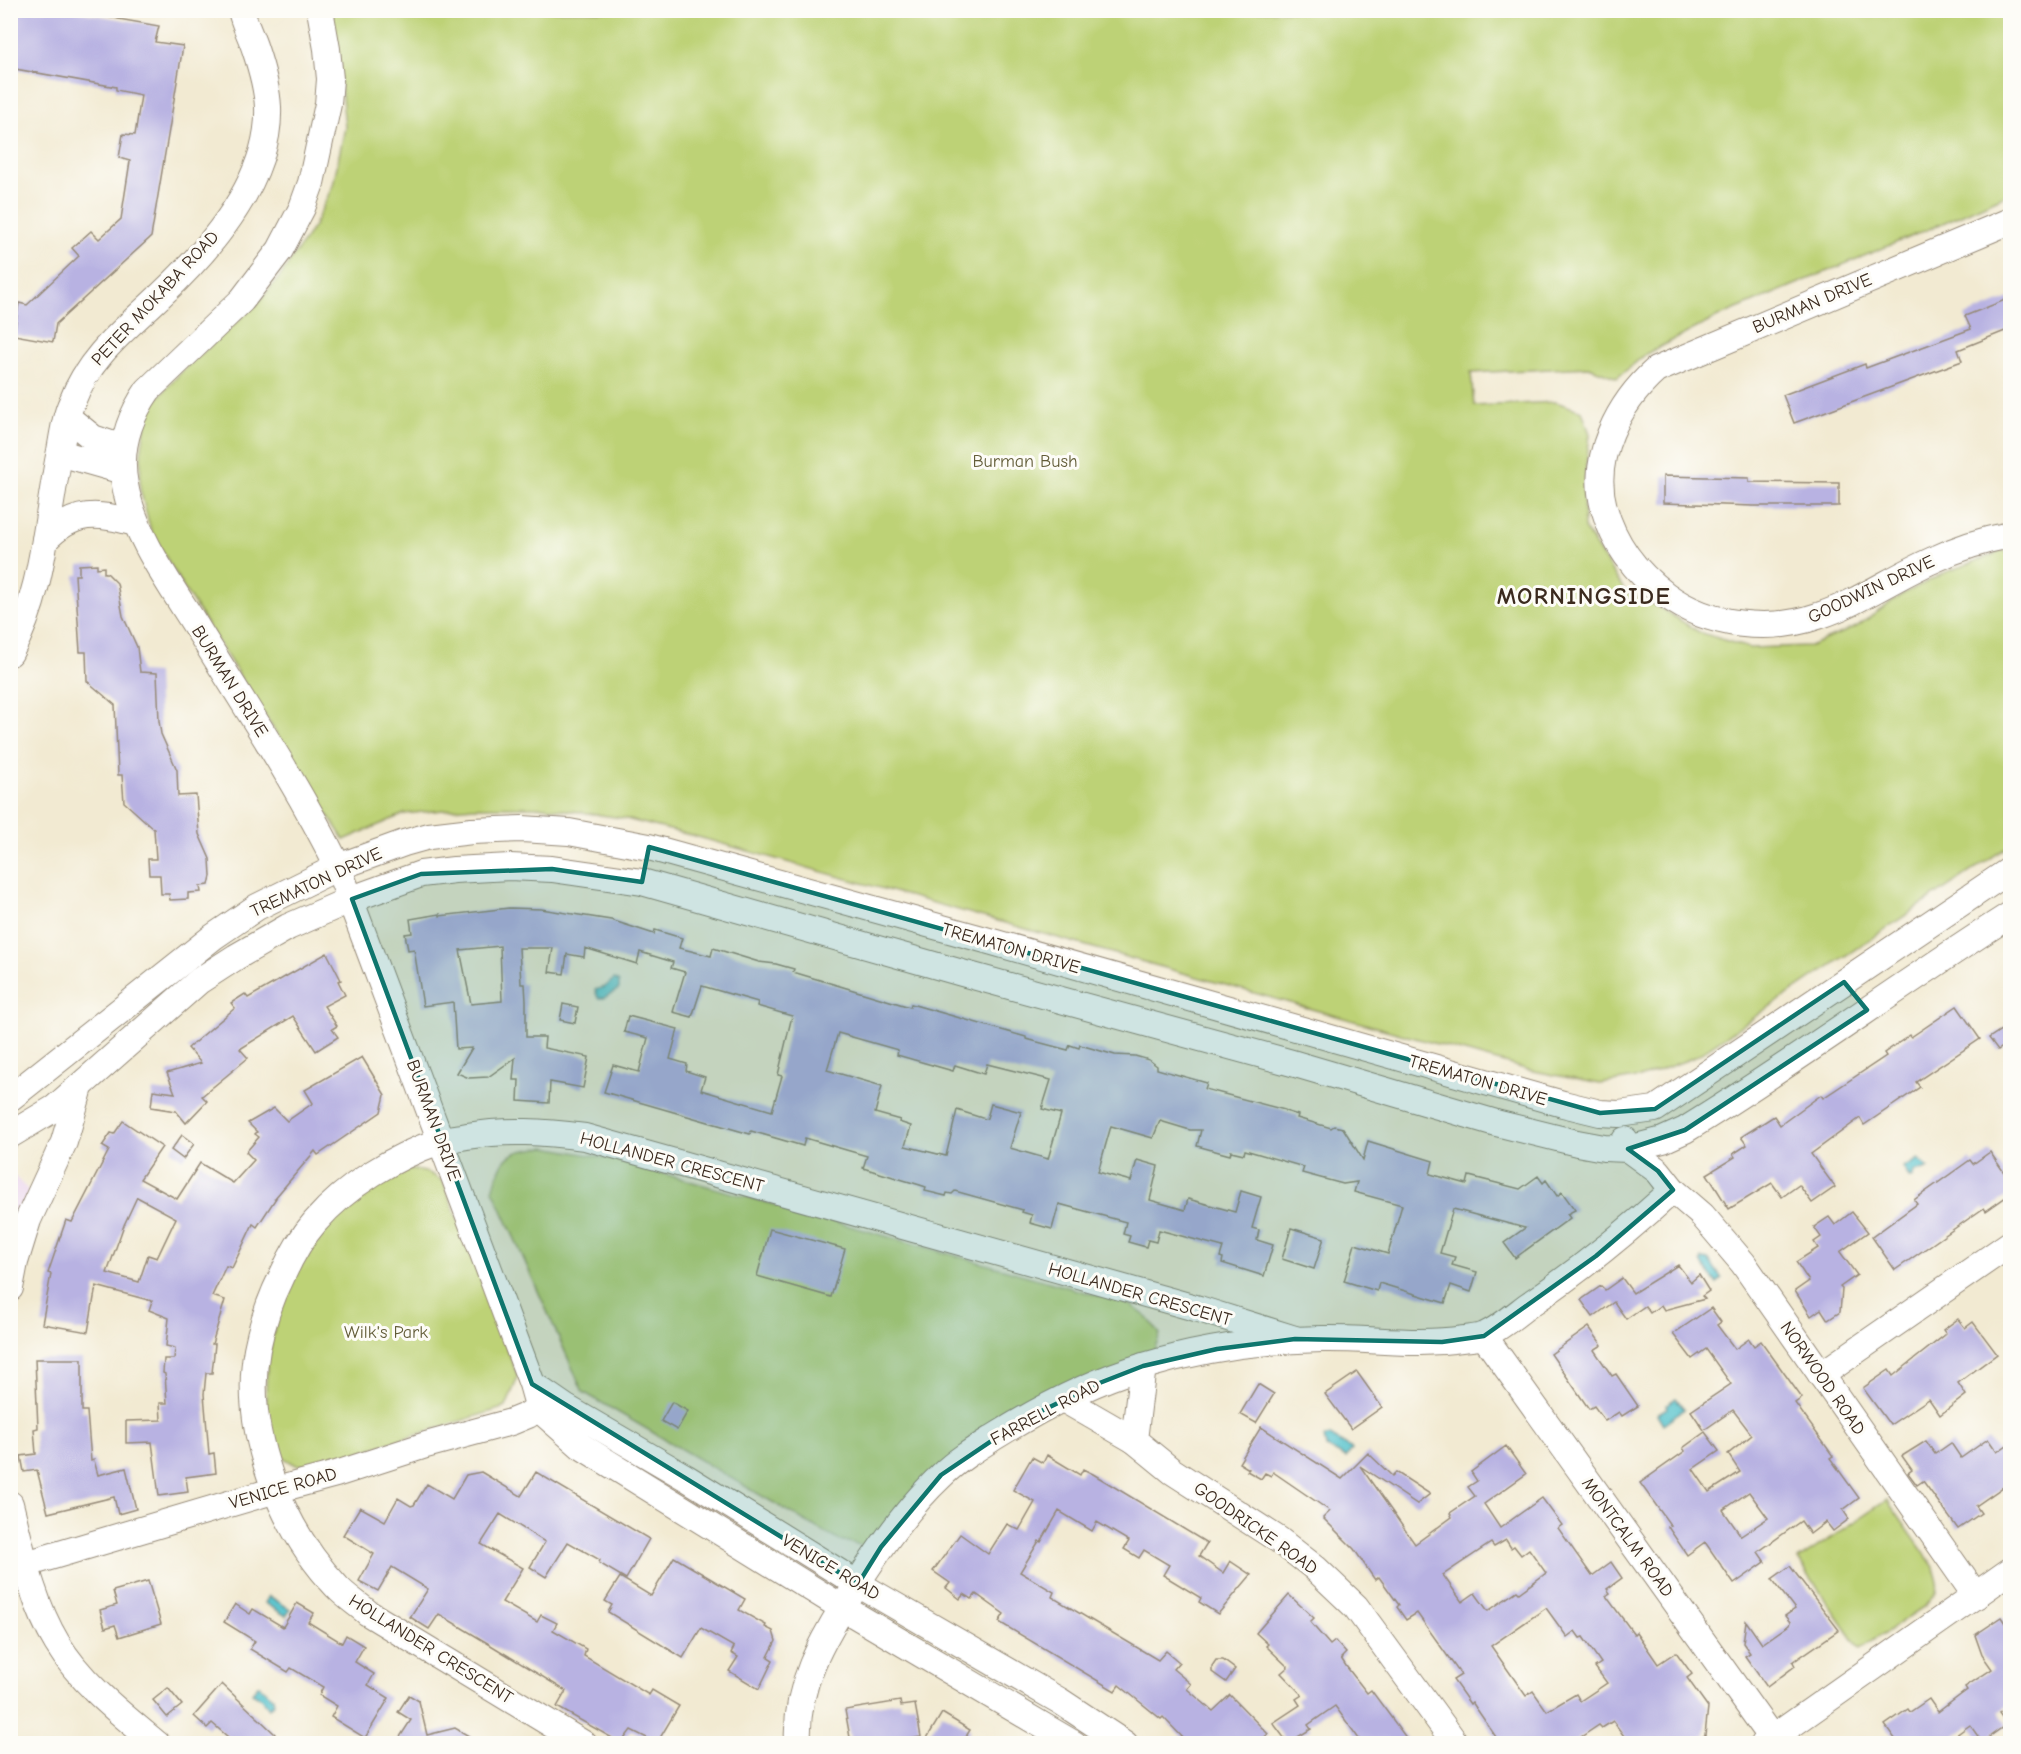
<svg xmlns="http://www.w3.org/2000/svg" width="2021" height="1754" font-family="'Comic Neue',sans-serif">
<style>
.built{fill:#e9d2ed}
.green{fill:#bdd276;stroke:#7c7e4a;stroke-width:1.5}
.water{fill:#54c2cc;stroke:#487675;stroke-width:1.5}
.building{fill:#b8b2e2;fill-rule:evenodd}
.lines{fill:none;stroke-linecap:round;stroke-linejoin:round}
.minor-casing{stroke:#968a78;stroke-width:28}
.minor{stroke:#fff;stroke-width:26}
.marked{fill:#0f766e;fill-opacity:0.2;stroke:#0f766e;stroke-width:4.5;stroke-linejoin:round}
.labels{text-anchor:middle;stroke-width:6;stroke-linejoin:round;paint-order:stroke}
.street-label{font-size:18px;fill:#3b2a1e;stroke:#fdfcf7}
.park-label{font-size:18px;fill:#625c38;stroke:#fdfcf7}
.district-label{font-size:24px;font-weight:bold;letter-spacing:1.5px;fill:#3b2a1e;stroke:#fdfcf7}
</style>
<rect width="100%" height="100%" fill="#fdfcf7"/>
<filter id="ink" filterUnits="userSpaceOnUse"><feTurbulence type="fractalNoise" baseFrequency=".0167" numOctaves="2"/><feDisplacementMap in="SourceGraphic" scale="12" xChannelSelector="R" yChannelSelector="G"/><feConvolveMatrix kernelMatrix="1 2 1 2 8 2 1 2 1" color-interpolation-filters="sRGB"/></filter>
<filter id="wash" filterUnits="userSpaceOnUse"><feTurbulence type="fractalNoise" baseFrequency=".008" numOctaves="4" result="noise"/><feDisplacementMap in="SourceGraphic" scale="24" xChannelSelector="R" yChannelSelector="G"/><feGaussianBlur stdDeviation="1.35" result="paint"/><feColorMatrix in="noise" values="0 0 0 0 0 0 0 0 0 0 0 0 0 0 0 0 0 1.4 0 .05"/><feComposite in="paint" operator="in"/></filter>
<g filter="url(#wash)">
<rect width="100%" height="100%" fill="#f2ead2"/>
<!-- built -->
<polygon class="built" points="11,1173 29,1191 11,1238"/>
<!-- green -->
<g class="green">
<polygon points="327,11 2010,11 2010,193 1936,226 1720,316 1646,354 1617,378 1589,367 1471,373 1474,406 1556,402 1582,411 1590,434 1583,490 1584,528 1626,593 1662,609 1699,632 1749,648 1810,646 1856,627 1903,594 1944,573 2002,551 2010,551 2010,845 1695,1057 1642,1077 1600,1084 1529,1070 698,837 622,818 544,807 473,807 404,814 344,840 185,590 151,531 140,489 141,453 148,409 183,370 258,303 281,275 314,226 333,185 345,127 339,68"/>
<path d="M546 1147 611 1159 1131 1305 1148 1318 1160 1334 1153 1353 968 1454 871 1548 836 1539 583 1392 493 1190C504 1152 508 1152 546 1147Z"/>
<polygon points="411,1169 429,1173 443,1181 518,1377 506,1407 315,1466 296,1465 282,1457 270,1442 265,1422 267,1364 280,1301 323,1224 389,1177"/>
<polygon points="1887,1500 1934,1567 1938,1582 1936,1593 1925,1606 1860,1649 1798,1560"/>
</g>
<!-- water -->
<g class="water">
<polygon points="614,979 619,982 619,989 604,998 598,998 595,990 605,987"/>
<polygon points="1919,1159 1928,1168 1914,1172 1913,1177 1910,1178 1903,1168"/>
<polygon points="1702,1259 1709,1260 1722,1279 1717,1284 1701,1262"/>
<polygon points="1676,1398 1684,1409 1663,1424 1657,1414 1667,1408 1666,1405"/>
<polygon points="1330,1436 1352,1449 1346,1458 1326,1447 1324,1438"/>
<polygon points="269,1596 290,1609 286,1616 265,1603"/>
<polygon points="258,1685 273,1697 274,1703 269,1708 261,1698 252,1693"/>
</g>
<g id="blocks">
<!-- building -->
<g class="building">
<polygon points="10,10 67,10 159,26 155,42 183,46 151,237 56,324 53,342 14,335 19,303 27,305 79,256 72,248 91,231 99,239 121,219 130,161 119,158 123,134 135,135 141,95 116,90 116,87 10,68"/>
<polygon points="2010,298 2010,329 1958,350 1962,361 1794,423 1783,395 1865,364 1866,368 1971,329 1965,316"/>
<polygon points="1663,476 1749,478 1749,482 1839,483 1839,506 1754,506 1663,503"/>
<polygon points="97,564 97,568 104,567 104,573 107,573 117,583 123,616 137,647 140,672 157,673 159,721 161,734 177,770 178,796 196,795 199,834 210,859 211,876 209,885 200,886 201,892 188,893 188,899 170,900 169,894 161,894 160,875 149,875 148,859 156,859 154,829 124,802 122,775 118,775 115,705 87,681 86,652 80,652 75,575 79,575 79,565"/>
<path d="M509 908 541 909 611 920 654 934 655 930 682 938 679 948 711 956 713 948 759 962 776 964 794 969 793 972 910 1007 911 1004 1026 1037V1039L1068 1050 1070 1045 1079 1048 1080 1045 1115 1055 1135 1056 1149 1060 1157 1066V1069L1207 1083 1205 1089 1285 1110V1111L1298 1115 1297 1118 1331 1128 1334 1126 1343 1128 1363 1160 1368 1141 1433 1161 1430 1174 1467 1184 1469 1176 1520 1189 1538 1176 1543 1183 1546 1180 1557 1196 1562 1192 1575 1210 1567 1214 1570 1218 1515 1258 1504 1243 1525 1228 1453 1209 1440 1253 1455 1257 1452 1265 1477 1272 1471 1292 1451 1285 1445 1303 1379 1283 1377 1291 1344 1281 1355 1244 1388 1254 1402 1205 1354 1192 1357 1182 1343 1184 1302 1173 1304 1167 1245 1150 1244 1154 1231 1151 1230 1155 1197 1146 1201 1130H1190L1160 1121 1153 1138 1111 1126 1098 1172 1131 1181 1137 1160 1158 1166 1150 1200 1185 1210 1188 1199 1235 1212 1241 1191 1261 1197 1252 1228 1259 1230 1257 1240 1273 1245 1264 1276 1222 1263 1223 1258 1220 1257 1223 1247 1159 1230 1156 1242 1148 1240 1146 1247 1128 1242 1130 1236 1123 1234 1126 1222 1059 1204 1052 1229 1030 1223 1032 1215 1022 1212 1023 1210 955 1191 952 1194 947 1193 946 1196 925 1191 926 1187 920 1185 863 1168 867 1156 805 1138 803 1146 751 1131 750 1134 604 1092 613 1065 639 1072 648 1038 624 1032 628 1016 678 1029 670 1059 687 1064 686 1071 705 1077 701 1090 772 1111 782 1076 778 1075 792 1016 757 1006 758 1002 702 986 692 1017 673 1012 685 972 671 968 673 962 640 952 637 964 585 948 584 957 567 954 564 974 549 972 553 948H519L521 984H525L526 1001V1037H545L544 1048 589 1057 583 1088 550 1082 549 1103 518 1101 519 1080H513L515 1058 488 1077 469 1078 457 1073 472 1048 456 1049 453 1002 423 1006 414 949 408 950 405 934 412 933 410 919 440 914V916ZM500 946 502 1001 471 1004 460 950ZM838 1033 898 1050 897 1055 953 1071 955 1065 984 1074 987 1064 1051 1080 1042 1109 1061 1114 1048 1159 1010 1148 1021 1112 991 1104 987 1118 985 1119 957 1110 946 1156 905 1146 911 1126 899 1122 900 1120 875 1113 882 1086 827 1070Z"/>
<polygon points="327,953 341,980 338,981 345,995 324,1006 337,1026 332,1029 338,1037 316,1051 293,1016 240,1049 248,1058 202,1096 207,1101 186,1123 176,1111 151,1107 153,1090 175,1093 167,1073 201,1063 188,1048 235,1008 231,1003 245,994 248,998"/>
<polygon points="563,1004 578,1007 575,1023 560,1020"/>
<polygon points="1957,1006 1980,1039 1916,1082 1920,1087 1864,1125 1860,1118 1811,1154 1835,1187 1812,1203 1799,1185 1782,1197 1772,1183 1729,1209 1707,1174 1735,1157 1733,1154 1747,1145 1741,1137 1774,1116 1780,1125 1821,1095 1823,1098 1886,1056 1884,1053 1910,1035 1911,1037"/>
<polygon points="2010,1024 2010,1042 1998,1050 1989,1038"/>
<path d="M362 1057 385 1095 381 1112 318 1155 315 1151 275 1198H276L257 1227 253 1224 232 1268 226 1266 212 1296 225 1300 212 1344H215L212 1373H206L204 1394 209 1454 214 1453 216 1473 186 1477 188 1492 159 1496 152 1442 126 1443V1421L161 1420 160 1403H167L165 1374 163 1373 164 1359H174L175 1348 166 1346 169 1318 149 1310 152 1301 96 1286 88 1332 42 1324 51 1274 48 1273 66 1220 72 1222 109 1150 102 1146 111 1133 114 1134 123 1121 162 1147 140 1179 177 1199 200 1163 233 1183 254 1160 246 1152 259 1137 255 1134 257 1132 248 1123 274 1108 287 1121 313 1103 305 1090ZM137 1197 176 1218 157 1258 148 1255 139 1282 107 1273 124 1225Z"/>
<polygon points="182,1135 194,1144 183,1159 171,1150"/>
<polygon points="1990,1152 2010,1181 2010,1194 1986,1211 1984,1208 1895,1270 1872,1237 1917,1204 1914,1200 1970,1160 1973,1164"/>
<polygon points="1852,1212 1868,1232 1840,1252 1857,1275 1840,1287 1842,1289 1840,1312 1828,1320 1821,1309 1811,1316 1795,1291 1809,1281 1796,1262 1818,1248 1814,1242 1821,1237 1814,1227 1829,1217 1835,1225"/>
<polygon points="1291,1228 1324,1238 1314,1269 1282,1259"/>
<polygon points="770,1229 845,1249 831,1297 757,1276"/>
<polygon points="1678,1265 1691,1282 1699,1275 1709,1291 1702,1296 1705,1299 1664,1310 1661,1305 1650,1313 1645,1306 1626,1319 1614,1302 1593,1317 1581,1300 1601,1286 1605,1290 1622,1278 1633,1293"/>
<path d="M1711 1308 1721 1322 1717 1325 1735 1349 1749 1339 1754 1346 1761 1341 1802 1398 1795 1403 1833 1456 1830 1458 1859 1498 1843 1510 1849 1519 1833 1531 1826 1522 1810 1534 1801 1521 1758 1552 1765 1562 1734 1584 1705 1542 1687 1555 1668 1527 1671 1526 1640 1483 1685 1451 1683 1448 1705 1432 1719 1451 1693 1469 1709 1492 1740 1472 1728 1454 1752 1435 1733 1410 1704 1430 1691 1411 1731 1384 1706 1349 1692 1359 1673 1334ZM1749 1492 1768 1518 1741 1536 1723 1510Z"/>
<polygon points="1958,1319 1965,1328 1973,1322 1997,1354 1958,1383 1966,1395 1940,1415 1929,1399 1890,1425 1863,1388 1889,1370 1893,1376 1946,1334 1943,1330"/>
<polygon points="1589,1327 1602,1345 1594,1350 1612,1376 1616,1374 1638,1406 1622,1416 1619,1412 1605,1421 1594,1406 1589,1409 1551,1354"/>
<polygon points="35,1359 82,1359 82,1411 87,1411 91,1461 94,1460 98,1475 126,1468 136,1509 118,1514 114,1497 48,1513 37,1470 24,1472 21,1456 36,1454 34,1429 38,1428"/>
<polygon points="1357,1372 1382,1407 1351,1429 1325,1394"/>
<polygon points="1258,1384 1274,1394 1256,1423 1240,1414"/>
<polygon points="672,1402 688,1411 677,1430 661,1421"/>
<path d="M1261 1427 1342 1479 1368 1453 1392 1476 1396 1472 1430 1494 1417 1504 1360 1466 1415 1544 1452 1517 1450 1513 1475 1496 1468 1487 1477 1481 1471 1472 1506 1446 1526 1474 1484 1504 1500 1528 1542 1498 1562 1525 1558 1528 1592 1576 1611 1562 1622 1578 1607 1589 1610 1593 1606 1596 1634 1634 1636 1632 1658 1664 1676 1652 1692 1674 1687 1678 1708 1707 1705 1735 1694 1743H1629L1613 1721 1602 1728 1599 1725 1572 1743H1500L1472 1702 1470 1704 1453 1680 1461 1675 1417 1613 1406 1620 1397 1607 1399 1605 1379 1577 1375 1580 1354 1549 1323 1518 1330 1511 1273 1472 1271 1476 1265 1473 1261 1479 1247 1471 1249 1469 1239 1463ZM1506 1540 1511 1548 1514 1546 1521 1555 1529 1549 1546 1573 1519 1593 1517 1591 1488 1611 1475 1593 1462 1602 1443 1575 1491 1543 1494 1547ZM1546 1608 1567 1637 1575 1631 1580 1638 1583 1637 1601 1663 1595 1667 1607 1683 1580 1701 1576 1694 1547 1711 1533 1691 1526 1696 1491 1646Z"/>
<polygon points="1988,1439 1997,1452 2010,1443 2010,1482 1976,1506 1981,1513 1958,1529 1923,1481 1917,1485 1908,1473 1912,1470 1902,1456 1926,1441 1935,1454 1951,1443 1961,1458"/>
<polygon points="1047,1455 1080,1475 1083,1469 1093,1474 1207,1543 1199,1556 1223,1573 1230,1561 1251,1575 1218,1614 1199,1602 1201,1598 1163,1575 1169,1565 1144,1550 1139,1558 1124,1549 1129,1541 1097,1522 1092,1531 1059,1511 1041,1542 1039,1541 1020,1572 1054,1592 1052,1597 1158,1660 1166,1651 1179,1662 1173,1669 1191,1684 1187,1689 1213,1711 1230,1695 1268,1734 1258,1743 1188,1743 1163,1717 1161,1719 1119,1685 1115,1691 999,1622 1004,1614 976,1594 972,1599 964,1594 960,1599 946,1588 950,1583 933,1571 960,1534 988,1554 1007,1524 1019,1530 1035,1502 1013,1490 1032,1457 1043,1463"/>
<polygon points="481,1472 521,1496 536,1472 649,1539 626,1579 599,1563 600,1560 568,1542 546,1577 530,1567 545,1542 500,1514 481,1544 523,1568 502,1602 537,1622 541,1615 557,1623 553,1630 586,1649 584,1656 649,1695 652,1690 679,1706 657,1743 631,1730 621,1743 557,1707 566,1691 489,1644 439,1614 429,1629 410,1617 428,1589 392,1567 378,1591 359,1581 374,1554 343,1535 360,1507 385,1521 398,1498 411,1506 414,1505 427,1484 452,1499 466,1475"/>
<polygon points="674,1557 745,1599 739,1610 766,1625 765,1627 773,1631 776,1641 768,1657 773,1660 759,1689 729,1671 738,1657 731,1653 734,1647 701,1628 683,1658 608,1612 612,1605 605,1601 620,1577 651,1596"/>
<polygon points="1790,1566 1839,1630 1793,1662 1795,1666 1767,1687 1745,1656 1750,1653 1743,1643 1746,1621 1762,1644 1789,1625 1790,1622 1785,1616 1795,1609 1772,1579"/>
<polygon points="148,1581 161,1624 119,1637 115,1625 105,1628 100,1610 117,1605 113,1591"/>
<polygon points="1289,1595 1314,1618 1310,1622 1330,1645 1335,1641 1346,1653 1341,1658 1346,1666 1367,1693 1371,1690 1410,1743 1362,1743 1335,1706 1308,1725 1311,1729 1288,1743 1273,1723 1300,1705 1296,1699 1302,1695 1281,1673 1288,1667 1266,1646 1268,1644 1256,1633"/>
<polygon points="297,1603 314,1613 308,1622 342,1643 346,1635 364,1646 355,1662 374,1674 368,1685 389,1698 365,1738 331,1717 337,1706 319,1695 323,1687 291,1668 288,1672 250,1649 255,1641 224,1622 235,1604 250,1614 253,1609 283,1627"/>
<polygon points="2002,1617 2010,1629 2010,1705 1999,1713 2007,1724 1982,1742 1970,1725 1945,1743 1898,1743 1885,1725 1908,1709 1910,1712 1929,1699 1938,1712 1967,1690 1965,1687 1992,1669 1982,1655 1975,1635"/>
<polygon points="1216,1660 1223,1660 1235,1669 1226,1682 1212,1672 1212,1666"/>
<polygon points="222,1684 275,1734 266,1743 235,1743 212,1723 207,1728 194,1716"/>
<polygon points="168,1688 182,1705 167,1717 153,1700"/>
<polygon points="409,1695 419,1701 427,1735 455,1728 481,1743 396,1743 411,1720 398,1712"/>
<polygon points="900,1701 901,1706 915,1704 921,1737 884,1743 851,1743 845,1710"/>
<polygon points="942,1713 970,1730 962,1743 924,1743"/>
</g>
</g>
</g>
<g filter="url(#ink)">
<use href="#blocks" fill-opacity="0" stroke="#968a78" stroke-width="1.5"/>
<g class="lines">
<defs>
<g id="minor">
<path d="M320 10 327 49 330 79 328 104 311 183 302 208 280 250 242 300 148 390C128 419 118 450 125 485 134 536 172 587 199 631 247 709 298 785 338 867L532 1384 539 1409 581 1446 843 1608 1074 1744"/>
<path d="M2010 221 1656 370C1619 403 1590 457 1604 508 1614 544 1636 573 1666 595 1708 626 1769 633 1818 616 1858 603 1894 577 1933 560 1958 548 1983 540 2010 535"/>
<polyline points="67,417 93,438 123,448"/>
<polyline points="60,453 123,471"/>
<path d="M45 540C75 509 97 513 136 523"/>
<path d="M10 653C44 592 46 518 60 451 63 434 65 417 72 402 89 356 127 328 161 295 211 248 271 179 268 107 267 87 261 67 255 49 251 36 244 24 241 10"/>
<polyline points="10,1098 213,937 257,907 338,867 404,843 429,836 472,831 522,829 569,832 649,847 982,939 1563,1104 1600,1113 1619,1114 1655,1109 2010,870"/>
<path d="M10 1135 55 1108 199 981 236 957 288 927 352 899 421 874 454 870 510 867 552 869 642 882 962 973 1292 1063 1496 1123 1577 1143 1604 1148 1628 1149 1663 1140 1685 1130C1796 1062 1901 984 2010 915"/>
<polyline points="1625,1140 1628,1149 1658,1171 1673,1190 1702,1215 1743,1263 1976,1596"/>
<polyline points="10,1288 15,1262 28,1220 64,1142 80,1087"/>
<polyline points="1484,1336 1772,1738"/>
<polyline points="1143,1366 1134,1440 1172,1471 1279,1540 1315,1568 1356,1607 1456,1744"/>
<polyline points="1821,1375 2010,1244"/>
<polyline points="533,1385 565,1407 685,1477 858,1584 1060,1701 1125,1744"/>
<polyline points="1063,1399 1134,1440"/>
<path d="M10 1504C22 1551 32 1602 57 1643 81 1683 121 1714 157 1744"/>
<polyline points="26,1564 276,1490 336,1474 426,1445 511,1422 528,1415 551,1399"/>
<path d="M584 1744 368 1613C358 1604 346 1597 337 1587 281 1528 242 1430 257 1349 262 1324 271 1298 282 1276 291 1256 301 1238 315 1222 348 1184 394 1157 440 1141 449 1138 459 1138 467 1136 507 1129 545 1132 585 1137L1199 1309 1295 1339"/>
<path d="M798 1744C794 1676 831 1628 864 1573 886 1539 911 1504 941 1476 957 1460 977 1448 996 1436 1041 1408 1093 1381 1144 1366 1201 1349 1263 1340 1322 1339 1369 1338 1417 1346 1463 1339 1470 1338 1479 1338 1485 1335 1500 1328 1514 1316 1527 1306 1579 1271 1627 1232 1673 1190"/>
<polyline points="1764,1744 2010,1571"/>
</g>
</defs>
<!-- minor casing -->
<use href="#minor" class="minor-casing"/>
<!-- minor -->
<use href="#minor" class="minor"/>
</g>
</g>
<!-- marked area -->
<path class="marked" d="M649 847 1600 1113 1655 1109 1844 982 1867 1010 1685 1130 1628 1149 1658 1171 1673 1190 1596 1256 1484 1336 1442 1342 1295 1339 1217 1349 1143 1366 1097 1384 1021 1421 941 1475 881 1547 858 1584 532 1384 352 899 421 874 552 869 642 882Z"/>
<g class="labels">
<!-- street labels -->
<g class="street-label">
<text transform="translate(155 298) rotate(-47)" y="6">PETER MOKABA ROAD</text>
<text transform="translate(1812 303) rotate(-23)" y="6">BURMAN DRIVE</text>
<text transform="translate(1871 589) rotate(-25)" y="6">GOODWIN DRIVE</text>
<text transform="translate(230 681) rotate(58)" y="6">BURMAN DRIVE</text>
<text transform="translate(316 882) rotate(-25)" y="6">TREMATON DRIVE</text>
<text transform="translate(1011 948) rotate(16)" y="6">TREMATON DRIVE</text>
<text transform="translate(1478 1080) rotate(16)" y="6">TREMATON DRIVE</text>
<text transform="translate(434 1120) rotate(70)" y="6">BURMAN DRIVE</text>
<text transform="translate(672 1162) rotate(15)" y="6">HOLLANDER CRESCENT</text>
<text transform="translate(1140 1294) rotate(16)" y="6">HOLLANDER CRESCENT</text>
<text transform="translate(1823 1378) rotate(55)" y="6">NORWOOD ROAD</text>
<text transform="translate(1045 1412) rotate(-28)" y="6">FARRELL ROAD</text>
<text transform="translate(283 1488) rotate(-16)" y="6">VENICE ROAD</text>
<text transform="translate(1256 1528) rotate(35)" y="6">GOODRICKE ROAD</text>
<text transform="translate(1628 1537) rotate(54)" y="6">MONTCALM ROAD</text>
<text transform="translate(831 1567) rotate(31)" y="6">VENICE ROAD</text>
<text transform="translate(431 1649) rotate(32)" y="6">HOLLANDER CRESCENT</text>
</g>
<!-- park labels -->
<g class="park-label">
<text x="1025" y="467">Burman Bush</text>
<text x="386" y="1338">Wilk's Park</text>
</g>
<!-- district labels -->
<g class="district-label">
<text x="1584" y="604">MORNINGSIDE</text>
</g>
</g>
<!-- margin -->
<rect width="2021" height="1754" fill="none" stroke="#fdfcf7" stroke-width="36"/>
</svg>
